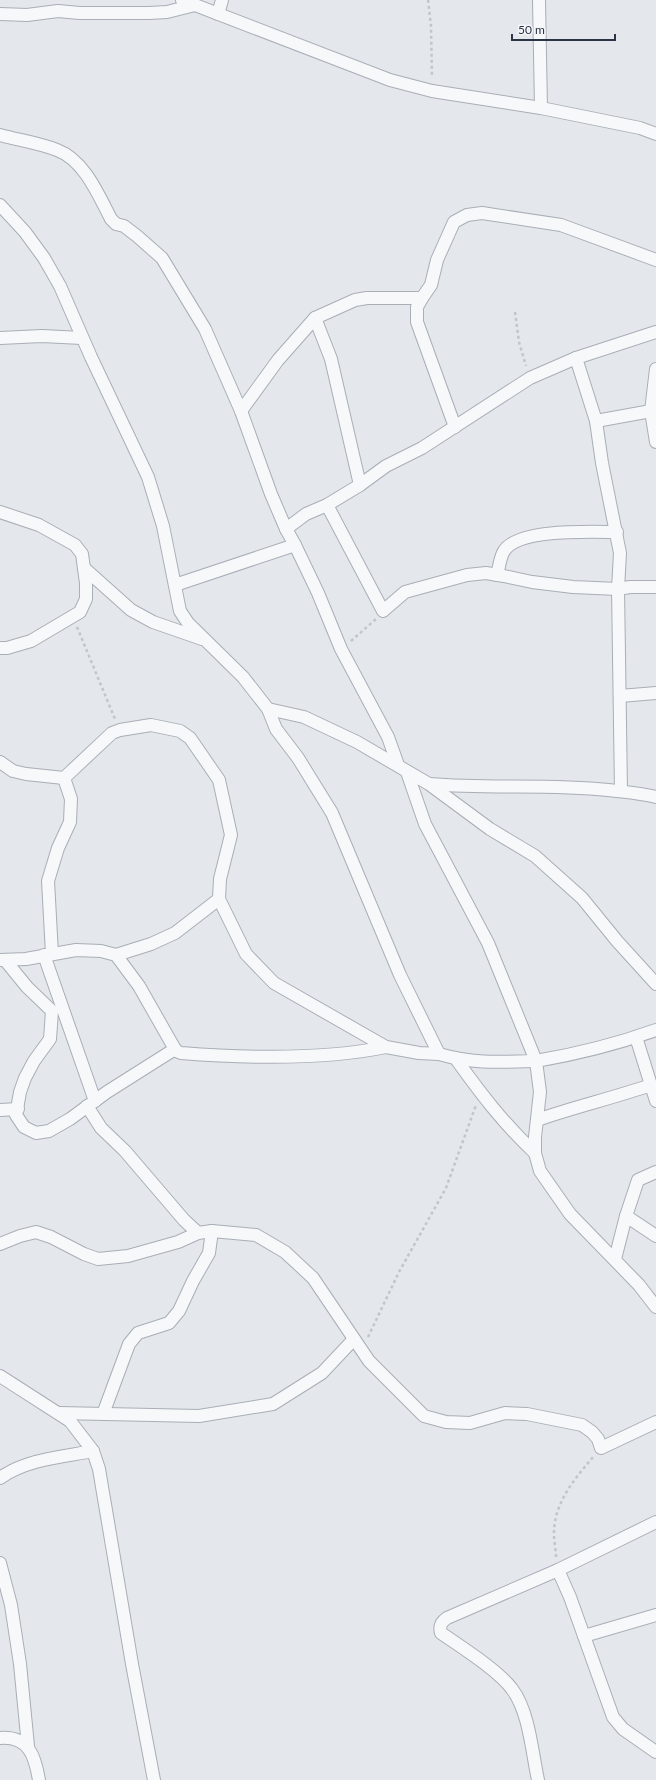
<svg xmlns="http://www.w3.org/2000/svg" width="656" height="1780" font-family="Lato,sans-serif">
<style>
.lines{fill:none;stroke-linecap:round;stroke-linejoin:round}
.street-casing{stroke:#a9aeb7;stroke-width:14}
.path{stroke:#c2c5cb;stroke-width:2.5;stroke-dasharray:3 3;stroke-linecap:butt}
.street{stroke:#f7f8fa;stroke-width:12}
</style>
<rect width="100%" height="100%" fill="#e4e7ec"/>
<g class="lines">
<defs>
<g id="street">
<polyline points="182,0 390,80 432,91 541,108 640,128 656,134"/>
<polyline points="539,0 541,108"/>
<polyline points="0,14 27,15 58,11 80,13 149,13 167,12 195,5"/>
<polyline points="218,14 222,0"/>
<path d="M0 135C18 140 39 143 57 150 84 160 98 194 111 219L116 224 124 226 137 236 162 258 205 329 241 411 271 494 286 529 295 545 318 593 341 649 388 737 398 765"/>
<path d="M0 205 25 232 44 258 60 286 91 357 148 477 163 526 180 611 188 623 243 677 268 709 276 729 298 758 332 813 400 975 439 1054C473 1064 501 1062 536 1061L488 943 425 824 407 772"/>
<polyline points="422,298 417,307 417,322 455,427"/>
<polyline points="0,338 42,336 82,338"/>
<polyline points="576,358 596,421 602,463 620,553 618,589 621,791"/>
<polyline points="656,369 651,411 656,442"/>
<polyline points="241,411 278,360 315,318"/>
<polyline points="596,421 651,411"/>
<polyline points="360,485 331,359 315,318 355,300 367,298 422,298 431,285 437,260 454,222 467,215 482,213 561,225 656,260"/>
<polyline points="327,505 383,611 405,592 467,575 486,573 504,576 532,582 573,587 618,589 630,587 656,587"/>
<polyline points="0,512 39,525 75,545 82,554 86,583 86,599 80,612 31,641 7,648 0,648"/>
<polyline points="286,529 306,514 327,505 360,485 386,466 422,448 530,378 576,358 656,332"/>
<polyline points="84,568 131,610 153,622 202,639"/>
<path d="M497 575C499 568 500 557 504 551 518 528 592 532 617 532"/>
<polyline points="175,585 295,545"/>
<polyline points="620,696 656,693"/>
<polyline points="268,709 304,717 357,742 429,784 490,829 535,856 582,898 617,941 656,984"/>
<polyline points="0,762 13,771 26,774 64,778 112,733 120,730 151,725 180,731 190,738 219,780 231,835 220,879 219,899 246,954 274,983 386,1047 419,1053 439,1054"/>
<path d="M430 784C489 789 548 784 608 790 624 792 640 793 656 797"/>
<polyline points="52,954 48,881 58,848 70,822 71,799 64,778"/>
<polyline points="44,955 95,1101"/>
<polyline points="116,955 151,944 175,933 219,899"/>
<path d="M0 960 26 959 76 950 101 951 116 955 139 986 176 1051 181 1053C245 1058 323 1060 386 1047"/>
<polyline points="5,960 27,987 52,1011 50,1039 34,1061 25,1078 20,1092 16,1115 24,1127 36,1133 49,1131 70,1119 107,1092 175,1049"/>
<path d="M656 1030C617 1044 577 1054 536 1061L540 1092 535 1137V1153L540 1171 570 1214 639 1285 656 1307"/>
<polyline points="636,1037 656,1101"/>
<path d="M456 1059C481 1094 504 1124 535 1153"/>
<polyline points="87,1106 101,1128 125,1151 184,1220 198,1233"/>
<polyline points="0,1110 18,1109"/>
<path d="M537 1120C574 1107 613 1098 651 1085"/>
<polyline points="626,1216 656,1236"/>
<polyline points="0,1244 20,1236 36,1232 51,1237 84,1254 98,1259 128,1256 178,1242 198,1233 212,1231 256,1235 285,1252 313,1278 369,1361 424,1416 446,1422 470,1423 505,1413 527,1414 582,1425 592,1432 598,1439 601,1448 656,1422"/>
<polyline points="615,1259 626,1216 638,1180 656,1172"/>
<polyline points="0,1376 70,1421 93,1451 99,1469 132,1664 154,1780"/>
<polyline points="59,1413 199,1416 273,1404 322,1373 354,1339"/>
<polyline points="103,1414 129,1344 138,1333 169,1323 179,1311 193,1281 209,1253 212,1231"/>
<path d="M0 1478C27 1459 62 1457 93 1451"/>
<polyline points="0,1563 11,1605 20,1664 28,1746"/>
<polyline points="558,1570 570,1597 613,1717 623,1729 656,1752"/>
<polyline points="584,1636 656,1615"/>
<path d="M0 1738C29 1736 35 1756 39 1780"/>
<path d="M538 1780C532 1752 529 1711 512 1689 498 1670 461 1647 441 1633 439 1626 441 1622 447 1618L558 1570 656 1522"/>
</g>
</defs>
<!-- street casing -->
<use href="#street" class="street-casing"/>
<!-- path -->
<g class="path">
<polyline points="428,0 431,26 432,78"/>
<polyline points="515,312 519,342 526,366"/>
<polyline points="77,627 115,719"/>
<polyline points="351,641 376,619"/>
<polyline points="368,1337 399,1272 446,1188 476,1105"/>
<path d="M556 1557C556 1550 554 1542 554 1535 553 1504 575 1478 594 1456"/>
</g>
<!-- street -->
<use href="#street" class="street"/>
</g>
<!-- scale -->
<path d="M512 34v6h103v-6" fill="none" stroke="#2b3445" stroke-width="2"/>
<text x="518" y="34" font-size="12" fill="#2b3445" stroke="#f4f6f9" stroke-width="3" paint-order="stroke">50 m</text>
</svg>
